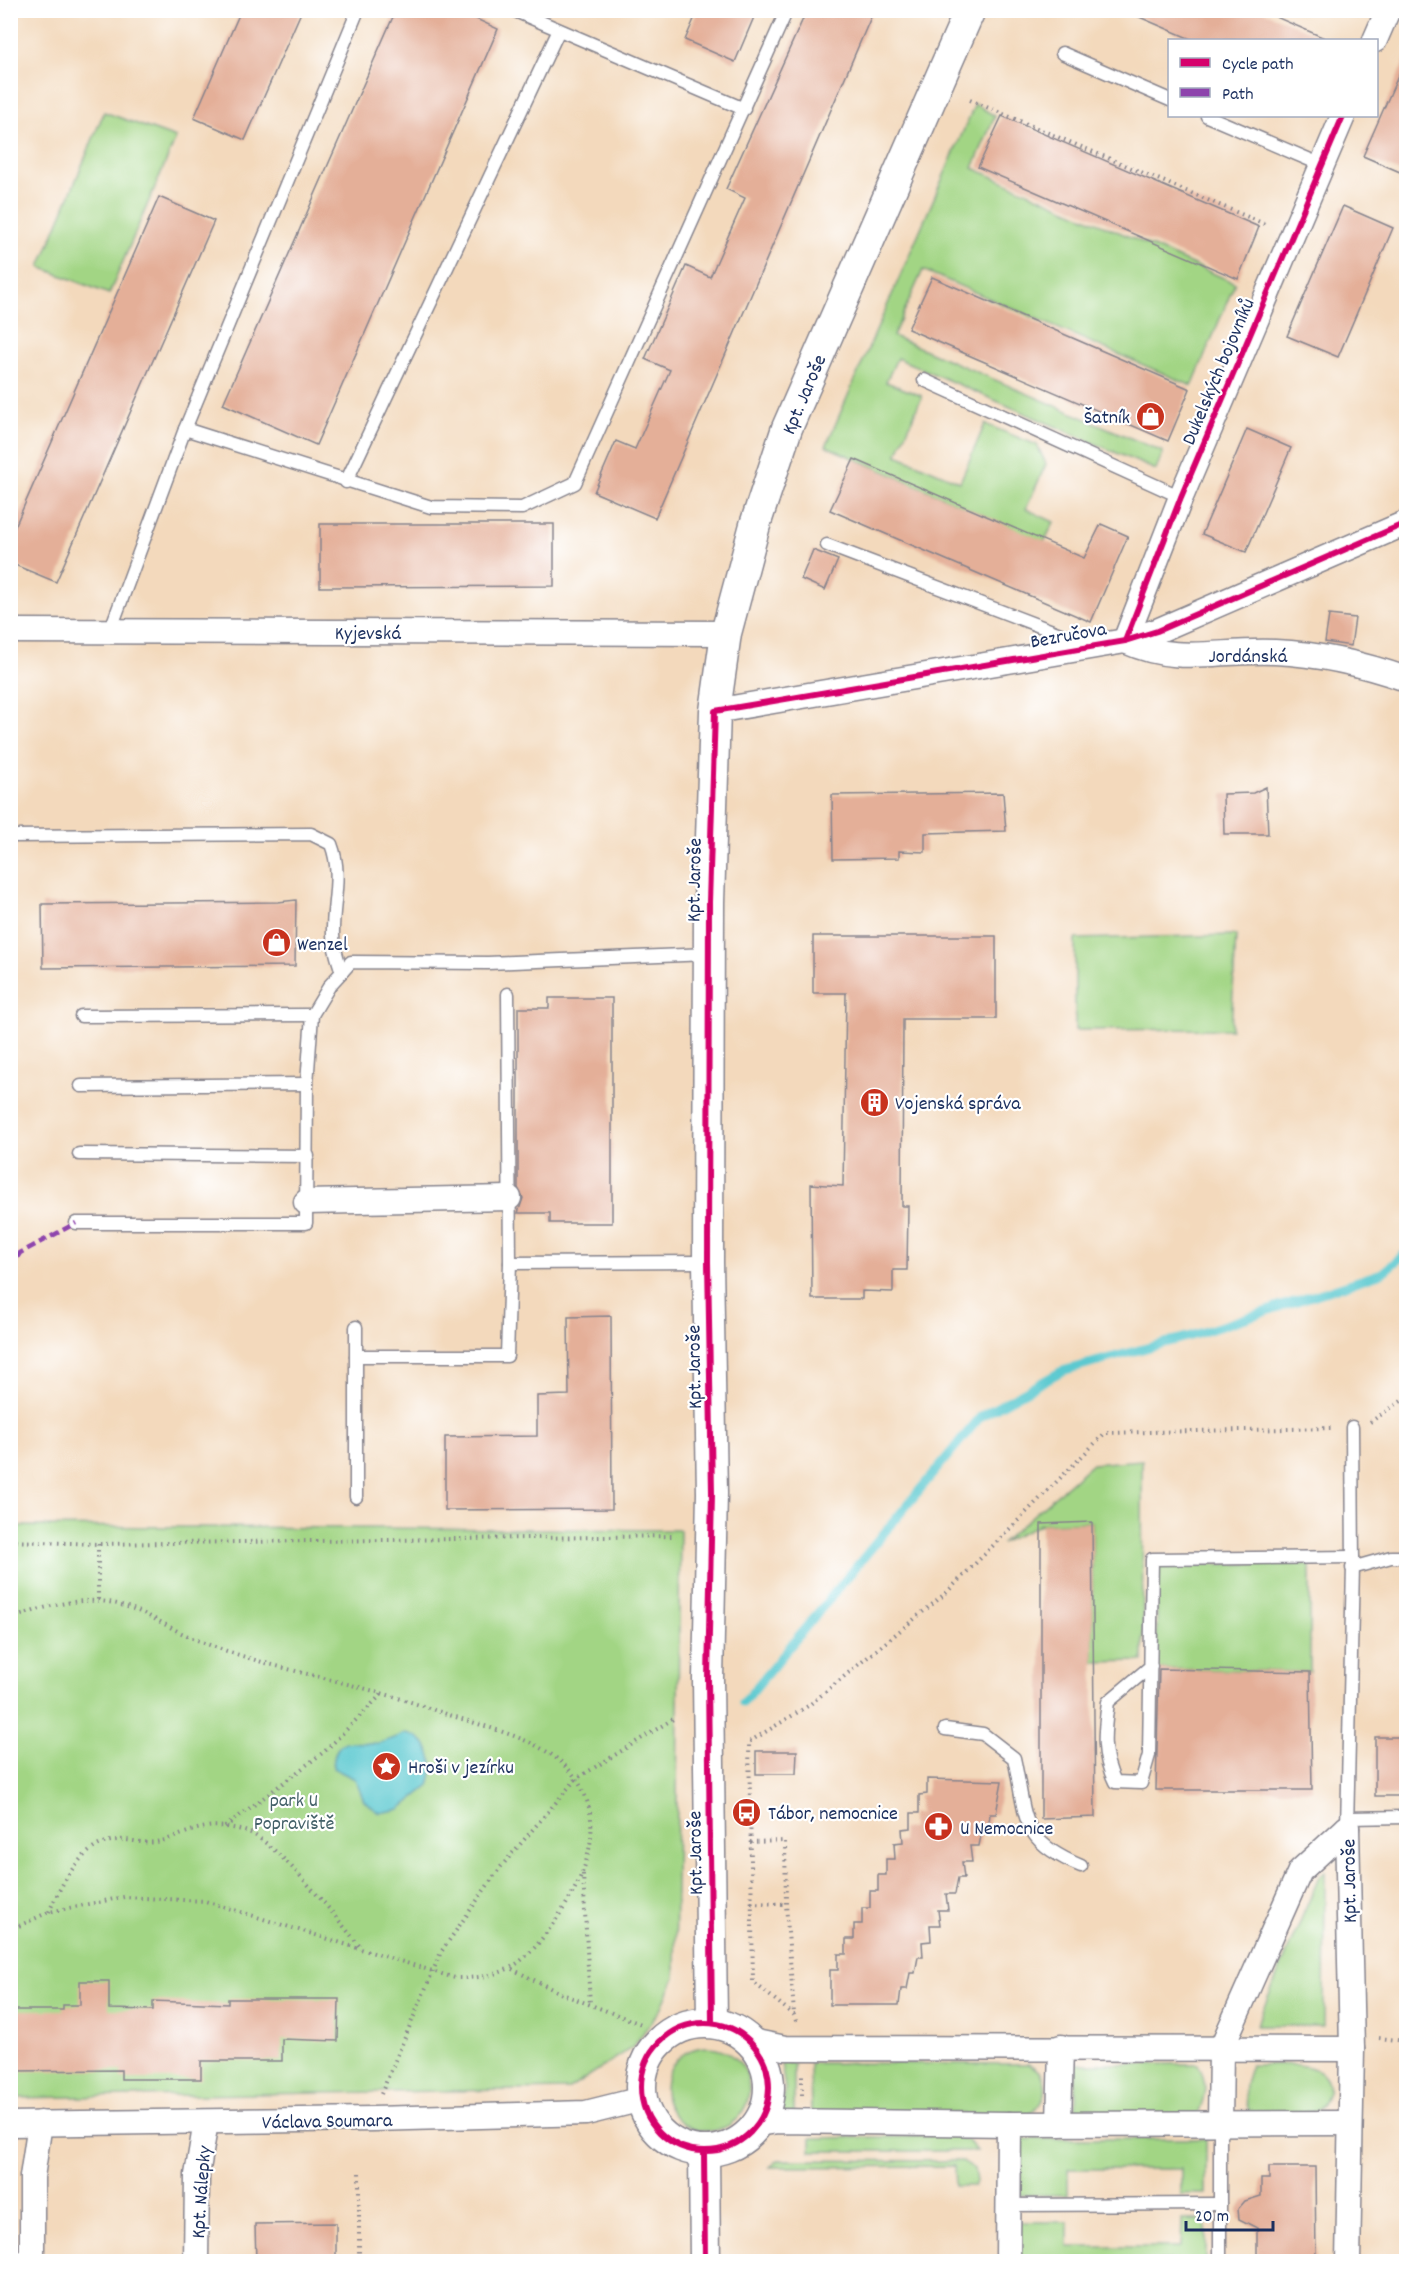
<svg xmlns="http://www.w3.org/2000/svg" width="1417" height="2272" font-family="Dekko,sans-serif">
<style>
.green{fill:#a2d584;stroke:#5e8271;stroke-width:1.5}
.water{fill:#5cc9d0;stroke:#3c7c97;stroke-width:1.5}
.lines{fill:none;stroke-linecap:round;stroke-linejoin:round}
.stream{stroke:#5cc9d0;stroke-width:9}
.building{fill:#e4af98}
.service-casing{stroke:#87848d;stroke-width:15}
.minor-casing{stroke:#87848d;stroke-width:27}
.tertiary-casing{stroke:#87848d;stroke-width:33}
.path{stroke:#87848d;stroke-width:4;stroke-dasharray:1.5 4.5;stroke-linecap:butt}
.service{stroke:#fff;stroke-width:12}
.minor{stroke:#fff;stroke-width:24}
.tertiary{stroke:#fff;stroke-width:30}
.quiet{stroke:#8e44ad;stroke-width:4.5;stroke-dasharray:9 4.5;stroke-linecap:butt}
.cycleway-casing{stroke:#fff;stroke-width:10}
.cycleway{stroke:#d6006c;stroke-width:6}
.labels{text-anchor:middle;stroke-width:4.5;stroke-linejoin:round;paint-order:stroke}
.street-label{font-size:20px;fill:#1b2f5e;stroke:#fff}
.poi-label{font-size:20px;fill:#1b2f5e;stroke:#fff;text-anchor:start}
.park-label{font-size:20px;fill:#446169;stroke:#fff}
</style>
<rect width="100%" height="100%" fill="#fff"/>
<filter id="ink" filterUnits="userSpaceOnUse"><feTurbulence type="fractalNoise" baseFrequency=".0167" numOctaves="2"/><feDisplacementMap in="SourceGraphic" scale="12" xChannelSelector="R" yChannelSelector="G"/><feConvolveMatrix kernelMatrix="1 2 1 2 8 2 1 2 1" color-interpolation-filters="sRGB"/></filter>
<filter id="wash" filterUnits="userSpaceOnUse"><feTurbulence type="fractalNoise" baseFrequency=".008" numOctaves="4" result="noise"/><feDisplacementMap in="SourceGraphic" scale="24" xChannelSelector="R" yChannelSelector="G"/><feGaussianBlur stdDeviation="1.35" result="paint"/><feColorMatrix in="noise" values="0 0 0 0 0 0 0 0 0 0 0 0 0 0 0 0 0 1.4 0 .05"/><feComposite in="paint" operator="in"/></filter>
<g filter="url(#wash)">
<rect width="100%" height="100%" fill="#f3d9bc"/>
<!-- green -->
<g class="green">
<polygon points="975,104 995,116 973,168 1235,283 1192,386 923,270 893,336 1163,452 1156,470 897,358 886,382 922,396 897,455 960,482 985,424 1037,445 1046,464 1026,509 1054,522 1044,542 826,446"/>
<polygon points="104,112 176,138 109,294 40,267"/>
<polygon points="1236,935 1231,1029 1075,1030 1075,939"/>
<polygon points="1142,1460 1143,1661 1093,1662 1092,1522 1041,1524 1001,1543 1092,1464"/>
<polygon points="10,1526 680,1530 675,1977 662,2007 633,2047 569,2089 11,2098"/>
<polygon points="1310,1563 1310,1672 1157,1669 1157,1565"/>
<polygon points="1325,1872 1324,2026 1256,2026 1319,1877"/>
<circle cx="707" cy="2089" r="42"/>
<polygon points="781,2063 794,2063 794,2114 782,2114 785,2088"/>
<path d="M810 2063 1029 2064C1051 2076 1051 2101 1029 2114L811 2113Z"/>
<path d="M1076 2064H1198C1208 2084 1206 2094 1198 2114H1076Z"/>
<path d="M1251 2065C1272 2065 1334 2057 1328 2092 1326 2099 1322 2108 1315 2111 1306 2115 1263 2114 1250 2114 1242 2091 1243 2087 1251 2065Z"/>
<polygon points="954,2136 968,2141 977,2151 811,2151 811,2138"/>
<polygon points="1019,2139 1206,2139 1206,2194 1181,2194 1181,2169 1068,2169 1068,2195 1019,2195"/>
<polygon points="778,2160 962,2161 974,2169 976,2182 974,2186 955,2186 954,2166 770,2167"/>
<polygon points="1182,2220 1206,2220 1206,2261 1019,2262 1019,2222 1068,2222 1068,2247 1181,2247"/>
</g>
<!-- water -->
<path class="water" d="M406 1733C432 1738 436 1764 429 1786L400 1809 380 1813 364 1801 355 1779 333 1768C335 1732 352 1745 378 1743 387 1742 397 1737 406 1733Z"/>
<g class="lines">
<!-- stream -->
<polyline class="stream" points="743,1703 981,1416 1062,1371 1194,1335 1382,1273 1406,1253"/>
</g>
<g id="blocks">
<!-- building -->
<g class="building">
<polygon points="241,10 302,10 245,140 194,118"/>
<polygon points="396,10 457,10 498,29 316,445 223,404"/>
<polygon points="698,10 757,10 735,62 685,40"/>
<polygon points="807,10 874,10 655,518 594,492 616,441 635,449 670,370 645,359 686,266 710,277 745,198 726,189"/>
<polygon points="1123,10 1260,10 1329,40 1193,40"/>
<polygon points="1406,58 1407,58 1407,175 1363,156"/>
<polygon points="1002,116 1259,227 1238,279 978,167"/>
<polygon points="159,197 214,221 56,582 10,563 10,538"/>
<polygon points="1343,206 1393,228 1338,357 1287,336"/>
<polygon points="932,277 1190,389 1168,441 908,329"/>
<polygon points="1247,429 1291,448 1246,552 1202,534"/>
<polygon points="854,459 1084,558 1101,524 1128,536 1091,622 830,510"/>
<polygon points="320,524 554,524 554,586 320,587"/>
<polygon points="813,550 838,560 825,590 801,579"/>
<polygon points="1329,615 1355,618 1351,646 1325,642"/>
<polygon points="1266,787 1268,834 1224,834 1223,794 1253,793"/>
<polygon points="1003,793 1006,831 925,833 925,852 899,851 899,858 833,859 832,795"/>
<polygon points="296,900 295,966 43,968 42,904 278,902"/>
<polygon points="813,936 996,936 996,1019 903,1019 902,1206 908,1206 907,1270 893,1270 893,1292 862,1291 862,1299 812,1299 811,1184 843,1186 846,993 813,993"/>
<polygon points="549,998 612,998 612,1223 550,1223 550,1213 518,1213 523,1198 518,1188 518,1008 549,1008"/>
<polygon points="611,1316 612,1509 445,1510 445,1437 537,1436 537,1396 569,1395 568,1317"/>
<polygon points="1092,1522 1095,1817 1041,1819 1041,1524"/>
<polygon points="1159,1669 1310,1672 1312,1790 1156,1790"/>
<rect x="1375" y="1737" width="32" height="59"/>
<polygon points="756,1751 797,1751 796,1774 756,1774"/>
<polygon points="927,1779 1002,1781 996,1814 990,1814 988,1830 982,1830 979,1846 970,1846 972,1862 962,1862 964,1878 958,1878 955,1894 946,1894 948,1910 938,1910 940,1925 930,1925 931,1941 922,1942 923,1957 918,1957 915,1973 910,1973 907,1989 901,1989 899,2005 830,2005 830,1970 838,1970 838,1954 846,1954 846,1939 854,1939 854,1924 862,1924 862,1908 870,1908 870,1891 878,1891 878,1875 886,1875 886,1859 895,1859 894,1843 903,1842 902,1829 911,1828 911,1813 919,1813 919,1795 927,1794"/>
<polygon points="80,1981 109,1981 109,2009 153,2010 153,2001 228,2004 228,1999 339,1999 338,2041 282,2039 282,2061 201,2061 201,2079 121,2079 121,2070 10,2071 10,2010 63,2010 63,2005 80,2005"/>
<polygon points="1269,2167 1315,2167 1316,2262 1257,2262 1257,2228 1239,2219 1238,2209 1245,2201 1261,2196 1261,2179 1269,2179"/>
<polygon points="336,2223 336,2262 256,2262 255,2224"/>
</g>
</g>
</g>
<g filter="url(#ink)">
<use href="#blocks" fill-opacity="0" stroke="#87848d" stroke-width="1.5"/>
<g class="lines">
<defs>
<g id="service">
<polyline points="513,10 744,109"/>
<polyline points="1062,53 1170,100"/>
<polyline points="1207,116 1322,165"/>
<polyline points="10,126 11,116"/>
<polyline points="924,380 1181,497"/>
<polyline points="185,429 431,507 522,508 575,483 787,10"/>
<polyline points="346,482 559,30"/>
<polyline points="827,545 1063,635 1081,647"/>
<polyline points="110,631 185,429 358,10"/>
<path d="M10 836 311 834 331 844C343 875 332 903 333 935 333 947 338 960 342 972"/>
<polyline points="508,994 510,1263 707,1262"/>
<polyline points="81,1016 312,1015"/>
<polyline points="81,1086 307,1084"/>
<polyline points="79,1154 308,1156"/>
<polyline points="76,1223 306,1223 307,1084 312,1015 330,985 351,962 488,963 708,954"/>
<polyline points="356,1356 356,1327"/>
<polyline points="356,1497 356,1356 507,1356 510,1263"/>
<polyline points="1352,1568 1391,1557 1406,1557"/>
<path d="M1151 1666 1108 1702C1104 1733 1101 1753 1115 1782L1141 1783 1149 1755 1152 1559 1353 1557"/>
<path d="M945 1729 983 1734 1014 1758C1027 1817 1018 1840 1081 1866"/>
<polyline points="1348,1818 1406,1817"/>
<polyline points="1347,1828 1353,1566 1352,1427"/>
<polyline points="1220,2123 1220,2262"/>
<polyline points="1009,2205 1220,2204"/>
</g>
<g id="minor">
<polyline points="1375,40 1388,10"/>
<polyline points="10,631 726,633"/>
<polyline points="1125,641 1181,497 1343,116"/>
<path d="M1125 641C1180 666 1218 649 1275 652 1318 654 1366 665 1406 679"/>
<polyline points="715,711 1125,641 1157,631 1406,523"/>
<polyline points="306,1202 509,1198"/>
<polyline points="1347,1828 1352,2049 1348,2262"/>
<polyline points="751,2041 785,2048 1352,2049"/>
<polyline points="1220,2123 1221,2049 1300,1871 1347,1828"/>
<polyline points="10,2124 374,2119 586,2113 642,2099"/>
<polyline points="758,2124 778,2121 1009,2124 1349,2123"/>
<polyline points="1059,2124 1061,2047"/>
<polyline points="32,2262 32,2177 40,2123"/>
<polyline points="196,2262 197,2175 206,2122"/>
<polyline points="1008,2262 1009,2124"/>
</g>
<g id="tertiary">
<polyline points="712,2022 708,1679 712,1493 708,1262 709,902 715,711 726,633 755,525 787,428 970,10"/>
<circle cx="705" cy="2087" r="64"/>
<polyline points="704,2152 705,2262"/>
</g>
</defs>
<!-- service casing -->
<use href="#service" class="service-casing"/>
<!-- minor casing -->
<use href="#minor" class="minor-casing"/>
<!-- tertiary casing -->
<use href="#tertiary" class="tertiary-casing"/>
<!-- path -->
<g class="path">
<polyline points="970,100 1267,225"/>
<polyline points="1370,1422 1406,1398"/>
<polyline points="10,1541 98,1544 673,1536"/>
<polyline points="98,1544 98,1601"/>
<path d="M10 1619C38 1609 69 1599 99 1601 126 1603 147 1615 170 1627 190 1638 211 1646 233 1653 281 1669 332 1679 381 1693 407 1700 433 1710 459 1718 498 1731 552 1742 577 1780 607 1826 585 1878 557 1918 527 1961 510 1979 455 1978L205 1901 124 1897 49 1912 10 1930"/>
<polyline points="225,1827 325,1751 383,1693"/>
<polyline points="750,1842 785,1841 786,1904 794,2014"/>
<polyline points="583,1874 590,2005"/>
<polyline points="751,1903 786,1904"/>
<path d="M49 1912C62 1883 82 1842 118 1840 130 1839 143 1844 155 1842 173 1840 189 1829 207 1827 220 1825 236 1828 248 1832 279 1844 340 1922 362 1949"/>
<polyline points="512,1969 562,1994 641,2024"/>
<polyline points="796,2021 794,2015 753,1982 749,1742 808,1706 946,1593 1105,1433 1333,1428"/>
<polyline points="1379,2038 1406,2041"/>
<polyline points="381,2094 441,1952 499,1869 576,1779 673,1719"/>
<polyline points="802,2095 802,2073"/>
<polyline points="359,2173 359,2262"/>
</g>
<!-- service -->
<use href="#service" class="service"/>
<!-- minor -->
<use href="#minor" class="minor"/>
<!-- tertiary -->
<use href="#tertiary" class="tertiary"/>
<!-- quiet -->
<polyline class="quiet" points="10,1269 20,1253 76,1223"/>
<defs>
<g id="cycleway">
<polyline points="1125,641 1181,497 1343,116"/>
<polyline points="712,2022 708,1679 712,1493 708,1262 709,902 715,711 1125,641 1157,631 1406,523"/>
<circle cx="705" cy="2087" r="64"/>
<polyline points="704,2152 705,2262"/>
</g>
</defs>
<!-- cycleway casing -->
<use href="#cycleway" class="cycleway-casing"/>
<!-- cycleway -->
<use href="#cycleway" class="cycleway"/>
</g>
</g>
<!-- icons -->
<defs>
<symbol id="shop-disc" viewBox="-11 -11 22 22"><circle r="9.5" fill="#c8321e" stroke="#fff"/><path d="M-5-2.5h2.3a2.7 3.5 0 0 1 5.4 0H5L5.5 6h-11ZM-1.5-2.5h3a1.5 2.3 0 0 0-3 0Z" fill="#fff"/></symbol>
<symbol id="building-disc" viewBox="-11 -11 22 22"><circle r="9.5" fill="#c8321e" stroke="#fff"/><path d="M-4-6H4V6H1V3H-1V6H-4ZM-2.5-4.3h1.7v1.8h-1.7ZM.8-4.3h1.7v1.8H.8ZM-2.5-1h1.7V.8h-1.7ZM.8-1h1.7V.8H.8Z" fill="#fff"/></symbol>
<symbol id="sight-disc" viewBox="-11 -11 22 22"><circle r="9.5" fill="#c8321e" stroke="#fff"/><path d="M0-6L1.8-2.2L6-1.7L2.9 1.2L3.7 5.4L0 3.3L-3.7 5.4L-2.9 1.2L-6-1.7L-1.8-2.2Z" fill="#fff"/></symbol>
<symbol id="bus-disc" viewBox="-11 -11 22 22"><circle r="9.5" fill="#c8321e" stroke="#fff"/><path d="M-5-6H5V4H4V6H2V4H-2V6H-4V4H-5ZM-3.5-4V0h7V-4ZM-3.5 1.2v1.5H-2V1.2ZM2 1.2v1.5H3.5V1.2Z" fill="#fff"/></symbol>
<symbol id="pharmacy-disc" viewBox="-11 -11 22 22"><circle r="9.5" fill="#c8321e" stroke="#fff"/><path d="M-2-6h4v4h4v4h-4v4h-4v-4h-4v-4h4Z" fill="#fff"/></symbol>
</defs>
<g fill-rule="evenodd">
<use href="#shop-disc" x="1134" y="400" width="33" height="33"/>
<use href="#shop-disc" x="260" y="926" width="33" height="33"/>
<use href="#building-disc" x="858" y="1086" width="33" height="33"/>
<use href="#sight-disc" x="370" y="1750" width="33" height="33"/>
<use href="#bus-disc" x="730" y="1796" width="33" height="33"/>
<use href="#pharmacy-disc" x="922" y="1810" width="33" height="33"/>
</g>
<g class="labels">
<!-- street labels -->
<g class="street-label">
<text transform="translate(1217 371) rotate(-67)" y="7">Dukelských bojovníků</text>
<text transform="translate(803 394) rotate(-67)" y="7">Kpt. Jaroše</text>
<text x="368" y="639">Kyjevská</text>
<text transform="translate(1068 634) rotate(-10)" y="7">Bezručova</text>
<text x="1248" y="662">Jordánská</text>
<text transform="translate(693 880) rotate(-89)" y="7">Kpt. Jaroše</text>
<text transform="translate(693 1367) rotate(-91)" y="7">Kpt. Jaroše</text>
<text transform="translate(694 1853) rotate(-91)" y="7">Kpt. Jaroše</text>
<text transform="translate(1348 1881) rotate(-91)" y="7">Kpt. Jaroše</text>
<text transform="translate(327 2120) rotate(-1)" y="7">Václava Soumara</text>
<text transform="translate(200 2192) rotate(-86)" y="7">Kpt. Nálepky</text>
</g>
<!-- poi labels -->
<g class="poi-label">
<text x="1130" y="423" text-anchor="end">Šatník</text>
<text x="297" y="950">Wenzel</text>
<text x="895" y="1109">Vojenská správa</text>
<text x="408" y="1773">Hroši v jezírku</text>
<text x="768" y="1819">Tábor, nemocnice</text>
<text x="960" y="1834">U Nemocnice</text>
</g>
<!-- park labels -->
<g class="park-label">
<text x="294" y="1806">park U<tspan x="294" dy="23">Popraviště</tspan></text>
</g>
</g>
<!-- margin -->
<rect width="1417" height="2272" fill="none" stroke="#fff" stroke-width="36"/>
<!-- legend -->
<rect x="1168" y="39" width="210" height="78" fill="#ffffff" stroke="#a4acbf" stroke-width="1.5"/>
<rect x="1180" y="58" width="30" height="9" fill="#d6006c" stroke="#a4acbf" stroke-width="1.5"/>
<text x="1222" y="69" font-size="18" fill="#1b2f5e">Cycle path</text>
<rect x="1180" y="88" width="30" height="9" fill="#8e44ad" stroke="#a4acbf" stroke-width="1.5"/>
<text x="1222" y="99" font-size="18" fill="#1b2f5e">Path</text>
<!-- scale -->
<path d="M1186 2221v9h87v-9" fill="none" stroke="#1b2f5e" stroke-width="3"/>
<text x="1195" y="2221" font-size="18" fill="#1b2f5e" stroke="#ffffff" stroke-width="4.5" paint-order="stroke">20 m</text>
</svg>
